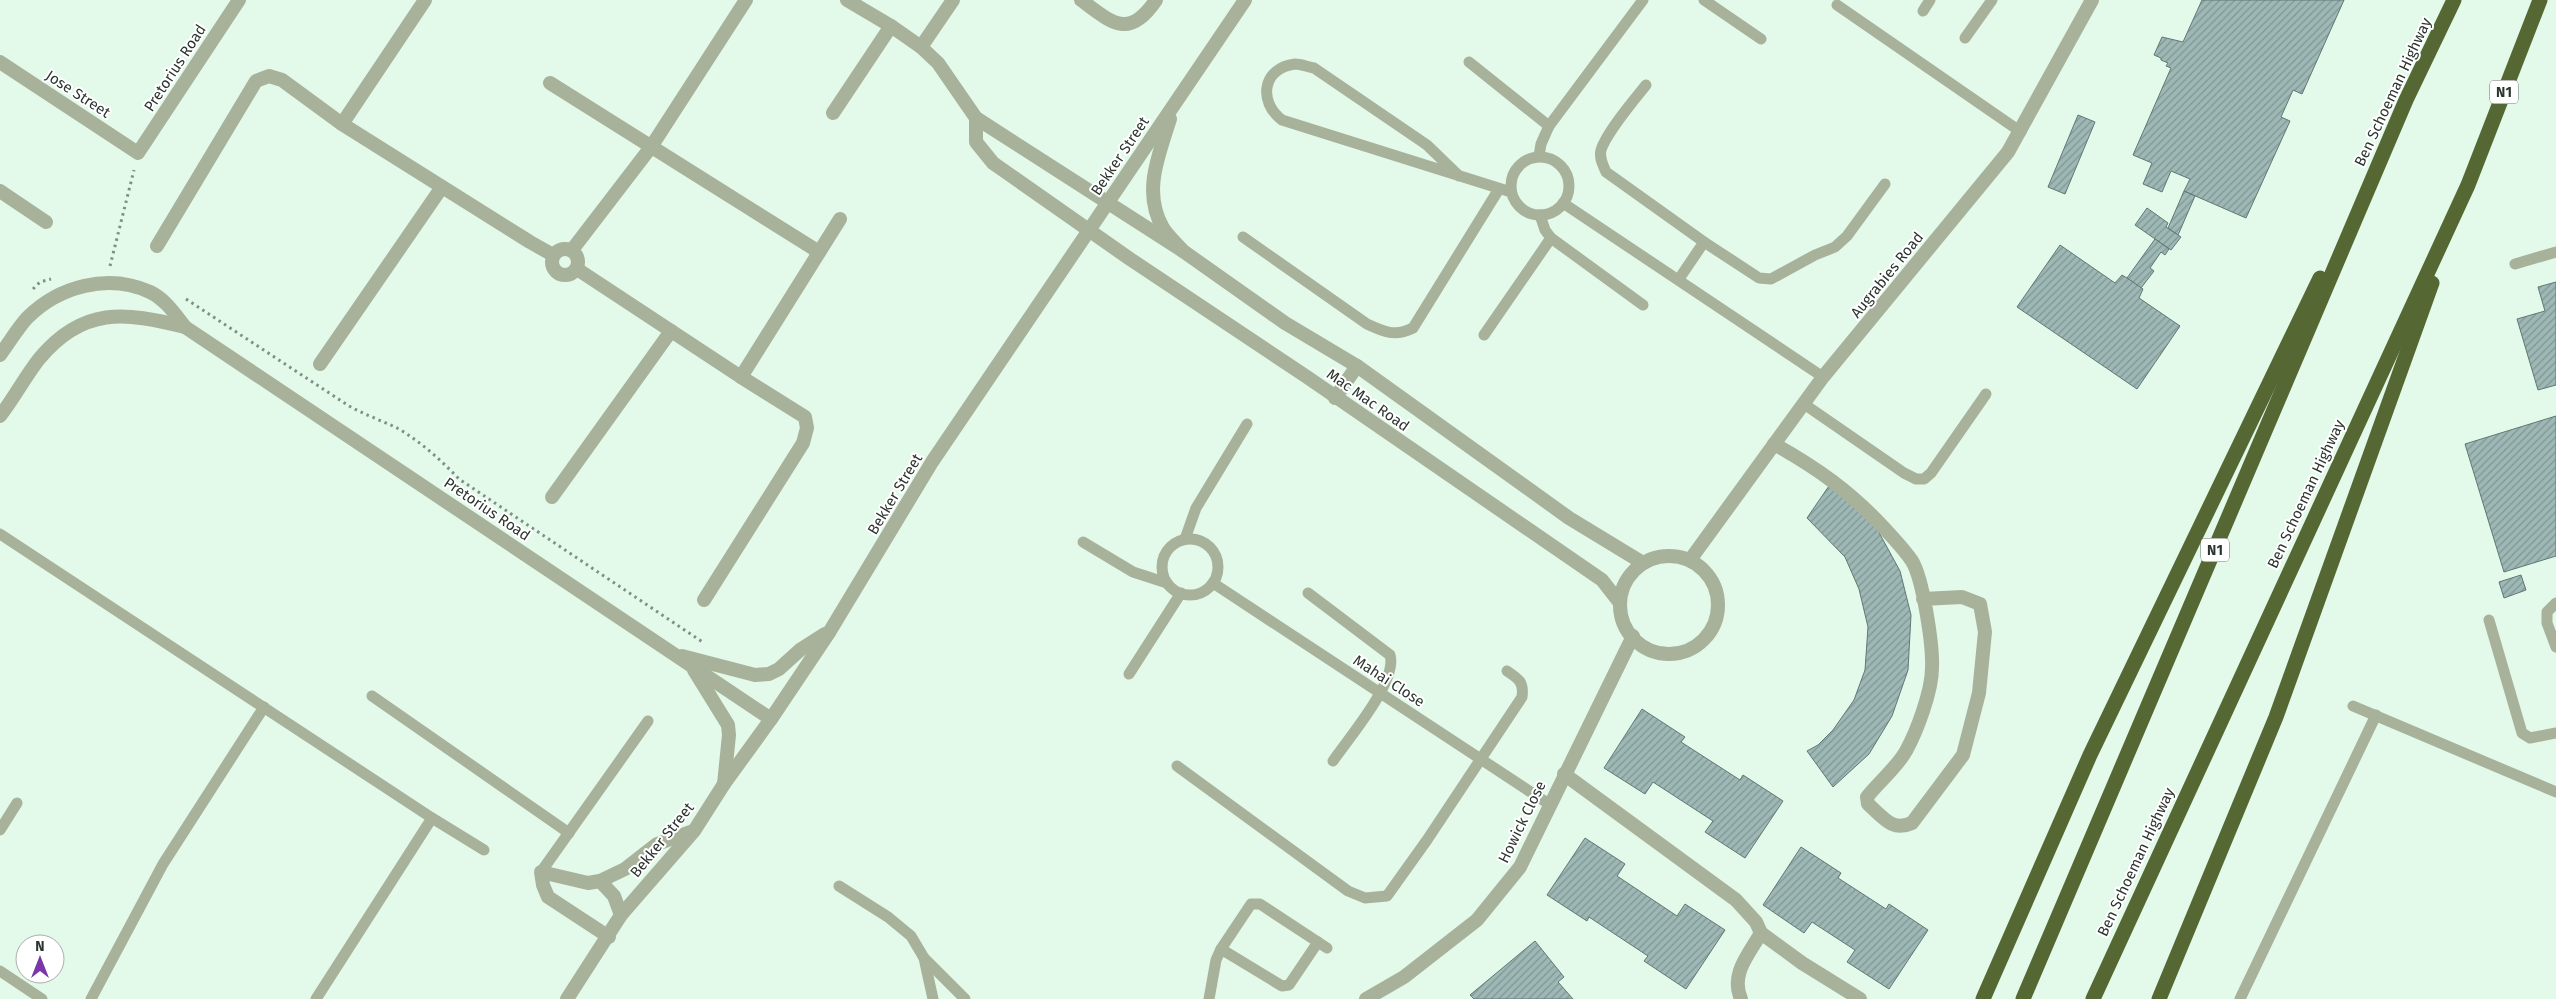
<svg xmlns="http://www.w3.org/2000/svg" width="2556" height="999" font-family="'Fira Sans',sans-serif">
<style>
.building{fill:url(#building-hatch);stroke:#5f7875}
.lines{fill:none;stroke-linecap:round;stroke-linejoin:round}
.path{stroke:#808f85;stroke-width:3;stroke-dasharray:2.5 4;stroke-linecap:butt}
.service{stroke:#a8b29a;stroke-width:11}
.minor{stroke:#a8b29a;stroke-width:14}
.tertiary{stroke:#a8b29a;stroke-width:14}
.motorway{stroke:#556834;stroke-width:15}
.labels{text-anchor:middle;stroke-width:4;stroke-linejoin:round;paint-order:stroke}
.shield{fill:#fff;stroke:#6b726d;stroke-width:1}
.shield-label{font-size:14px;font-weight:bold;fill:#2c352f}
.street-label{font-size:15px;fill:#2c352f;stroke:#fff}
</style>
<defs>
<pattern id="building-hatch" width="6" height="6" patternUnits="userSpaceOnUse" patternTransform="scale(1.25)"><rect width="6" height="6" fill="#9db8b5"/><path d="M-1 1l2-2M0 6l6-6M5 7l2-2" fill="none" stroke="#809694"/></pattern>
</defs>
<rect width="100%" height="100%" fill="#e3f9ea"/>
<!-- building -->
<g class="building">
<polygon points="2202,0 2344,0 2302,94 2293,90 2281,117 2290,121 2246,218 2184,191 2190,179 2171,171 2162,192 2143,184 2152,163 2133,155 2171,68 2166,66 2168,63 2161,60 2161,58 2154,55 2162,37 2183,42"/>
<polygon points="2078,115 2095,122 2065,194 2048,187"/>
<polygon points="2184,191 2195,196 2178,235 2168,228"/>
<polygon points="2147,208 2168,223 2166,227 2181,237 2171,250 2135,225"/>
<polygon points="2155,239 2169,249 2165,255 2161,252 2150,268 2154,271 2141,288 2127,278"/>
<polygon points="2060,245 2115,283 2122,275 2127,278 2143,289 2139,298 2180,326 2137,389 2017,307"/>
<polygon points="2556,282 2556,385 2538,390 2517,319 2545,311 2538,287"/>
<polygon points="2556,416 2556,556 2504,572 2465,444"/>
<polygon points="1831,483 1876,527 1900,571 1911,615 1908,670 1892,716 1869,754 1833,787 1807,751 1818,745 1833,730 1854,700 1865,670 1868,627 1859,589 1845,557 1807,518"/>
<polygon points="2521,575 2526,590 2504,598 2499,582"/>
<polygon points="1642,709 1685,737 1681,742 1740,780 1743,775 1783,801 1745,858 1705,832 1713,821 1653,782 1645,794 1604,768"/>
<polygon points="1585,838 1625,864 1617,876 1677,916 1685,904 1725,930 1686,989 1644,961 1648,956 1589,917 1587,921 1547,895"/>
<polygon points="1801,847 1841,873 1838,878 1886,909 1889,904 1928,930 1889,989 1847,962 1855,950 1812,922 1804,933 1763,905"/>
<polygon points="1535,941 1564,977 1558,982 1573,999 1474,999 1470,995"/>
</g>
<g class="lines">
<!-- path -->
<g class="path">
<polyline points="110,266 134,170"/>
<polyline points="33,289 40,282 51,279"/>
<path d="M186 299 349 406C365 415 383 421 399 429 422 443 441 460 459 479L704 643"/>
</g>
<!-- service -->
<g class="service">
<polyline points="1704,0 1761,39"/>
<polyline points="1837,5 2021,132"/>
<polyline points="1923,11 1930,0"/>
<polyline points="1965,38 1992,0"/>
<polyline points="1469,62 1549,126"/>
<path d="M1646 85C1634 100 1606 133 1601 150 1599 158 1603 165 1606 172L1704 242 1679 279"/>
<polyline points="1539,156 1541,144 1549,126 1643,0"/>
<circle cx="1540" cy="186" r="29"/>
<path d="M1459 176 1427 145 1314 68C1308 67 1301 64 1295 64 1262 68 1258 102 1282 120L1511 192"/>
<polyline points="1563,203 1823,377"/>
<polyline points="1540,215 1545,230 1551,238 1643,305"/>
<path d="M1243 237 1367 324C1384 332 1395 337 1413 328L1499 189"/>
<polyline points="1704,242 1759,278 1771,279 1815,255 1835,247 1847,236 1885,184"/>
<polyline points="2515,264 2556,252"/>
<polyline points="1484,335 1551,238"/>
<polyline points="1804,404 1904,473 1916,479 1924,479 1931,473 1986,394"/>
<polyline points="0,534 432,818 316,999"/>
<polyline points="1185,539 1196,508 1247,424"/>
<circle cx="1190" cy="567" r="28"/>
<polyline points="1083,542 1133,572 1167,583"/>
<polyline points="1213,583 1549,804"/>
<path d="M1308 593 1390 655C1398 681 1348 739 1333 761"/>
<polyline points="2556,603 2547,612 2547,623 2556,647"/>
<polyline points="2489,620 2522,733 2530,738 2556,733"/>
<polyline points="1129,674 1181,593"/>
<polyline points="372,696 569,833"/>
<polyline points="2353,706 2556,792"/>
<path d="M1177 766 1348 891 1365 898 1387 896 1427 840 1522 697C1524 682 1519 679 1507 671"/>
<polyline points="432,818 484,850"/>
<polyline points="0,830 17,803"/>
<polyline points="541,872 648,721"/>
<polyline points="839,886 888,917 911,936 924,958 965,999"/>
<polyline points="1221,949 1282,986 1289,985 1318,942"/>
<polyline points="924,958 933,999"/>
<polyline points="0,971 42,999"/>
<polyline points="91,999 163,864 264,707"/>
<polyline points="1209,999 1216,960 1221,949 1251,904 1260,904 1327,948"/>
<polyline points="2240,999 2376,715"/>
</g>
<!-- minor -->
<g class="minor">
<polyline points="847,0 891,26 921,47 938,63 976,118 1183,251 1285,323 1357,366 1569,518 1643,563"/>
<path d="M1081 0C1112 23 1129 40 1156 0"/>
<polyline points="921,47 953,0"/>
<polyline points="0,62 138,153 239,0"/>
<polyline points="550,83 819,252"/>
<polyline points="833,113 891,26"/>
<polyline points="976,118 976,142 993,163 1130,259 1307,377 1602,580 1620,603"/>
<polyline points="342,124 425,0"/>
<polyline points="0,191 46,222"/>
<polyline points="157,246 256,81 269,76 282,80 342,124 530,242 553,255"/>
<circle cx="565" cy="262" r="13"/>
<polyline points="572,250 651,147 746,0"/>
<polyline points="577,269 741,377 805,417 807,428 803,443 704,600"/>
<polyline points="320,364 442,187"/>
<polyline points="741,377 840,219"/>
<polyline points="1335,398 1357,366"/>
<path d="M1774 444C1817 468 1851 492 1885 529 1894 539 1904 549 1912 561 1923 579 1933 645 1932 668 1932 691 1917 731 1906 751 1897 767 1879 782 1867 797L1868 804C1883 817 1892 832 1912 823L1963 755 1979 693 1985 632 1980 604 1962 597 1923 599"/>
<polyline points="552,497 671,331"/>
<circle cx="1669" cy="605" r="49"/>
<polyline points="1690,560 1823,377 2008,152 2092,0"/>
<polyline points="1564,774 1736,900 1756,922 1761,933 1802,963 1860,999"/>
<polyline points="600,881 625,869 657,844 693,831"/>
<polyline points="609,937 548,897 543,885 541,872 588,883 600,881 614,896 621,915"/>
<polyline points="567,999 621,915 694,831 724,784 771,719"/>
<polyline points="1366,999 1404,977 1477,920 1520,867 1633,636"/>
<path d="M1741 999C1730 974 1749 954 1761 933"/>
</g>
<!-- tertiary -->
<g class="tertiary">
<path d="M1170 119C1159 155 1142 192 1163 228 1168 236 1177 244 1183 251"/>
<path d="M0 355C9 343 17 329 27 318 59 286 108 273 150 292 165 299 175 314 185 327L771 719 830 631 932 462 1245 0"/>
<path d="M0 416C14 398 25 377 39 359 83 306 125 312 185 327"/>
<polyline points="682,656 755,675 769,674 779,669 800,650 825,634"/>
<polyline points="694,670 728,725 729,735 724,784"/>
</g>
<!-- motorway -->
<g class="motorway">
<polyline points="1983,999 2090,755 2320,278"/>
<polyline points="2023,999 2406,100 2454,0"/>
<polyline points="2093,999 2468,185 2540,0"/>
<polyline points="2159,999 2276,717 2432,283"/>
</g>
</g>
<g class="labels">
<!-- shield labels -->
<g class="shield">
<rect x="2490" y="80.5" width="28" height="23" rx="4"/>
<rect x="2201" y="538.5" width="28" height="23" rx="4"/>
</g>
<g class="shield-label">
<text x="2504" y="97">N1</text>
<text x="2215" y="555">N1</text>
</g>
<!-- street labels -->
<g class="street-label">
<text transform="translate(175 68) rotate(-57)" y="5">Pretorius Road</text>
<text transform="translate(2393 92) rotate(-65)" y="5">Ben Schoeman Highway</text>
<text transform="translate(78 94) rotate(33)" y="5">Jose Street</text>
<text transform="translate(1120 156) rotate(-56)" y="5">Bekker Street</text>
<text transform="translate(1887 275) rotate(-51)" y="5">Augrabies Road</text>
<text transform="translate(1368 400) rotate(35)" y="5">Mac Mac Road</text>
<text transform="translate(895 494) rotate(-59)" y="5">Bekker Street</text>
<text transform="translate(2306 494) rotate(-65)" y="5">Ben Schoeman Highway</text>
<text transform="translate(487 509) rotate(34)" y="5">Pretorius Road</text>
<text transform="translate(1389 681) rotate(33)" y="5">Mahai Close</text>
<text transform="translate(1522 822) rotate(-64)" y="5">Howick Close</text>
<text transform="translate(662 840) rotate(-51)" y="5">Bekker Street</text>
<text transform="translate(2136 862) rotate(-65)" y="5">Ben Schoeman Highway</text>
</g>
</g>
<!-- north arrow -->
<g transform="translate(40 959)"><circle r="24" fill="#ffffff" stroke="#abaeac"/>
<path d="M0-4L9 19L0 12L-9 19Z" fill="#7a36aa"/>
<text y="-8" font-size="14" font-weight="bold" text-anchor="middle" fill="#2c352f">N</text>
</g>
</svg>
